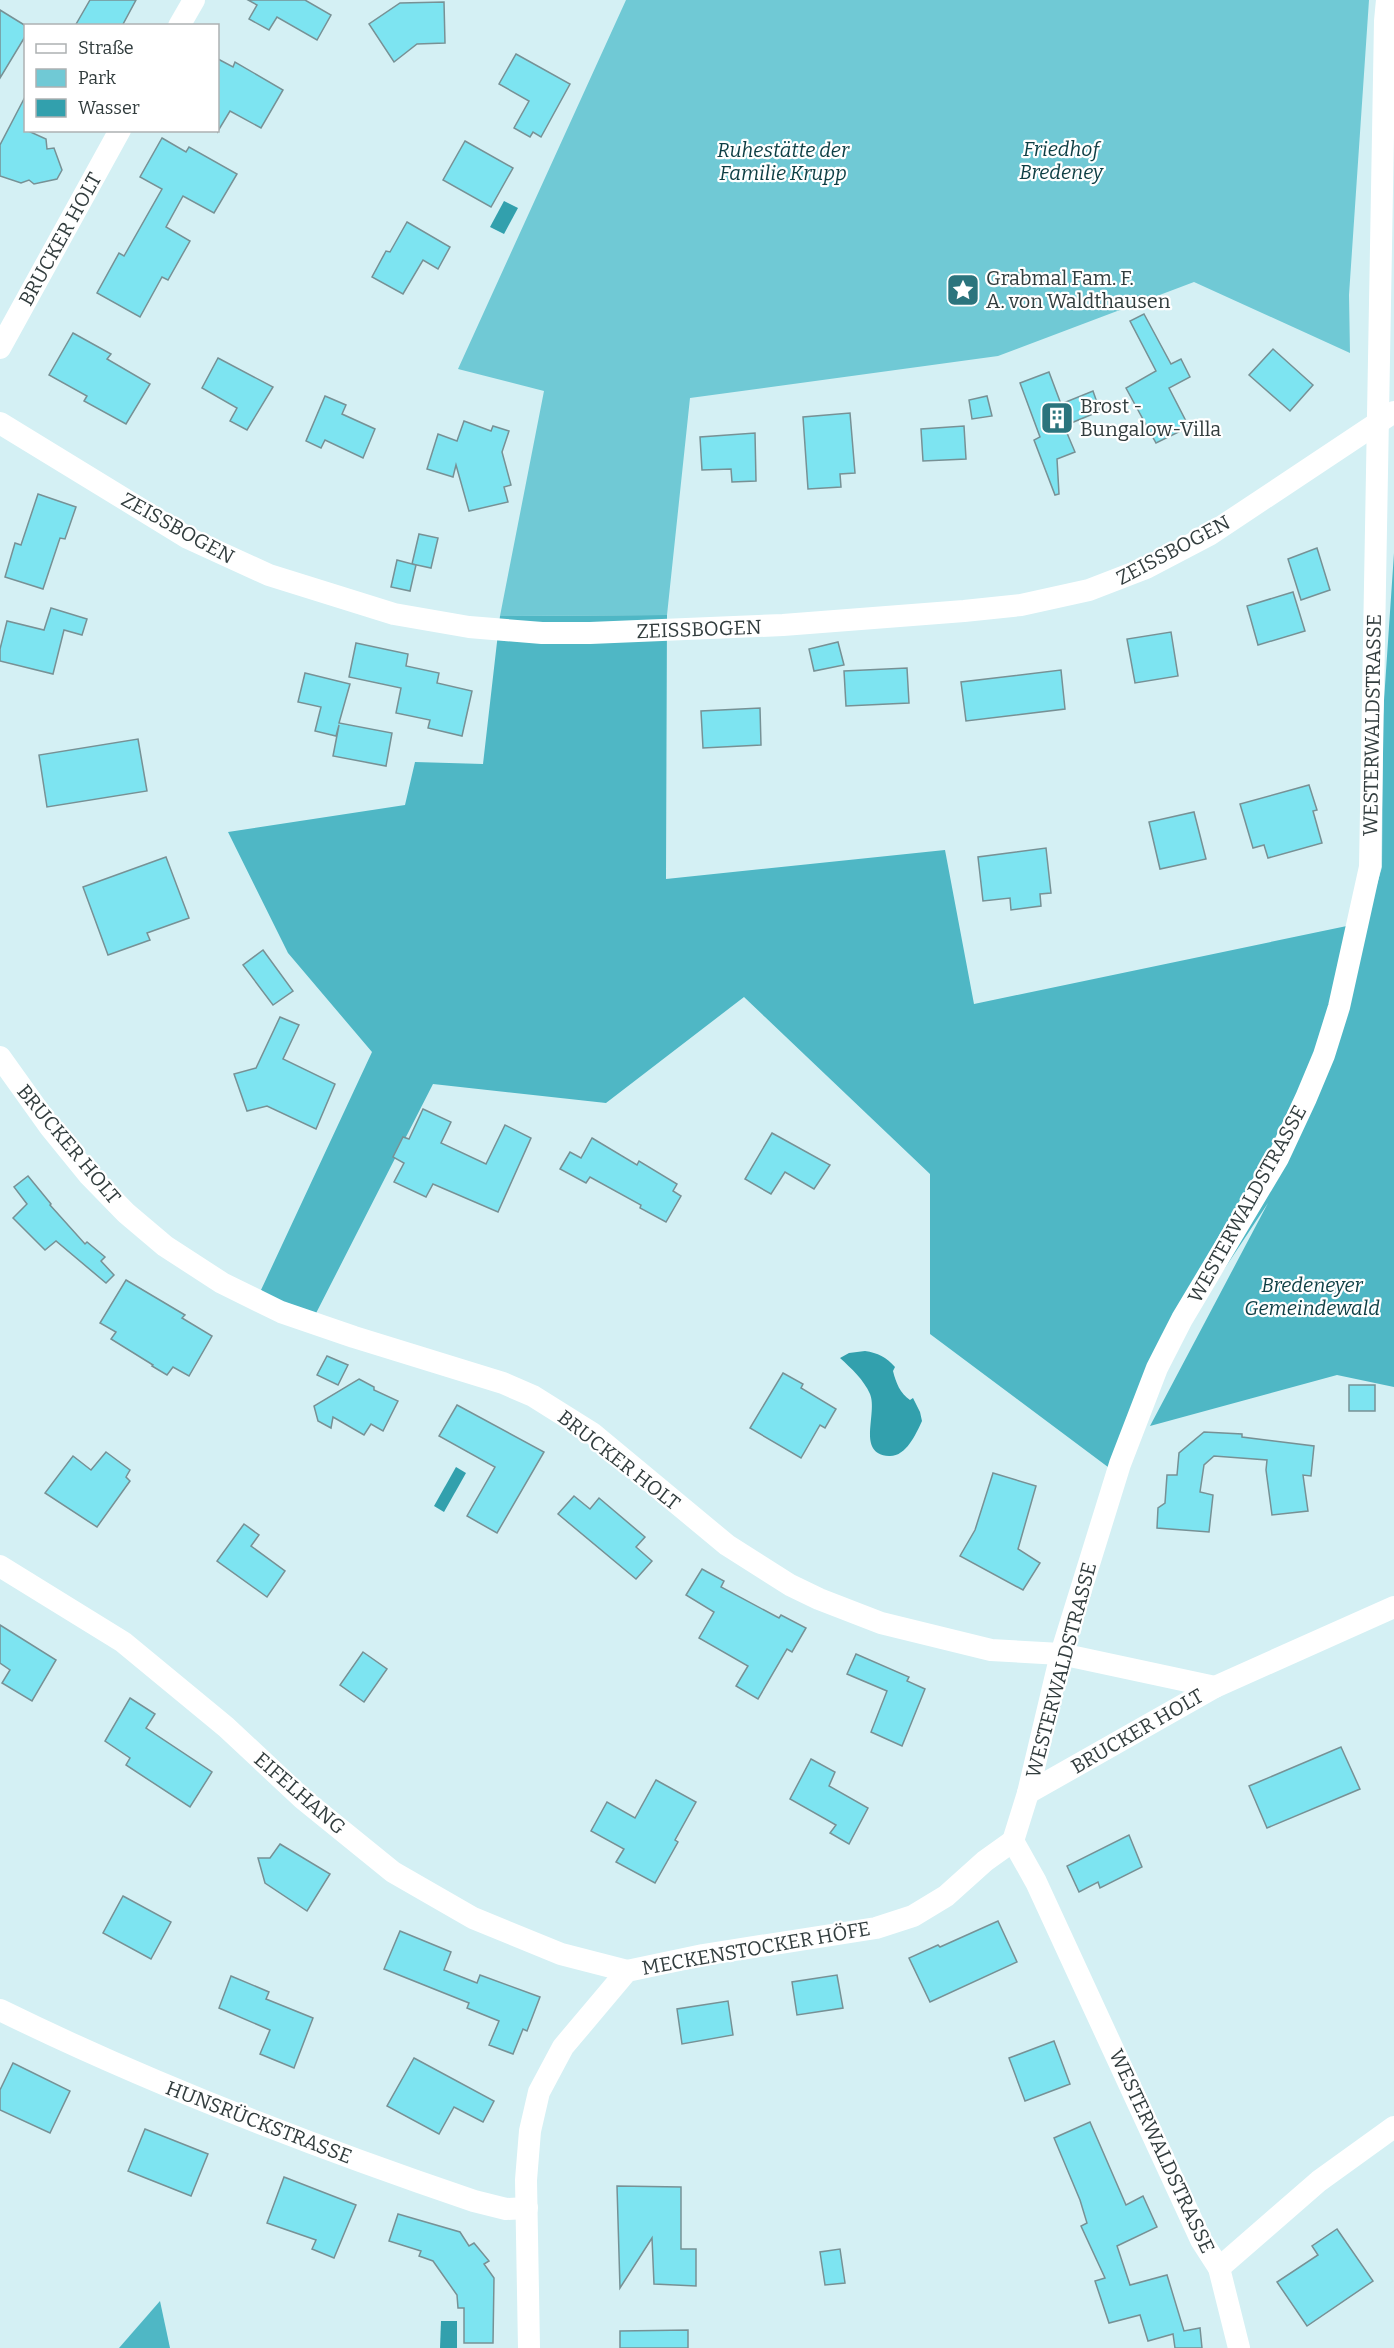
<svg xmlns="http://www.w3.org/2000/svg" width="1394" height="2348" font-family="Bitter,serif">
<style>
.green{fill:#70c9d5}
.forest{fill:#4fb7c5}
.water{fill:#32a0ad}
.building{fill:#7de4f1;stroke:#779195;stroke-width:1.5}
.lines{fill:none;stroke-linecap:round;stroke-linejoin:round}
.street{stroke:#fff;stroke-width:22}
.labels{text-anchor:middle;stroke-width:4.5;stroke-linejoin:round;paint-order:stroke}
.park-label{font-size:20px;font-style:italic;fill:#0d3e44;stroke:#fff}
.street-label{font-size:20px;fill:#323d3e;stroke:#fff}
.poi-label{font-size:20px;fill:#323d3e;stroke:#fff;text-anchor:start}
</style>
<rect width="100%" height="100%" fill="#d4f0f4"/>
<!-- green -->
<polygon class="green" points="626,0 1369,0 1349,295 1350,353 1194,282 998,356 690,398 667,615 500,616 544,391 458,369"/>
<!-- forest -->
<g class="forest">
<polygon points="1394,553 1394,1387 1337,1375 1150,1426 1268,1203 1178,1339 1124,1479 930,1334 930,1174 744,997 606,1103 433,1084 309,1327 261,1290 372,1052 288,953 228,832 405,805 415,762 483,764 500,616 667,615 666,879 945,850 974,1004 1366,922 1382,867 1383,715"/>
<polygon points="160,2301 170,2348 119,2348"/>
</g>
<!-- water -->
<g class="water">
<polygon points="504,201 518,208 504,234 490,227"/>
<path d="M865 1351C878 1353 886 1357 895 1367L893 1371C896 1383 900 1393 910 1400L913 1398 920 1412 922 1421C916 1434 906 1457 889 1456 856 1454 878 1414 870 1394 864 1380 851 1368 840 1358L849 1353Z"/>
<polygon points="456,1467 466,1473 444,1512 434,1506"/>
<polygon points="441,2321 457,2321 457,2348 440,2348"/>
</g>
<!-- building -->
<g class="building">
<polygon points="90,0 136,0 122,26 75,26"/>
<polygon points="248,0 305,0 331,15 317,40 277,17 269,30 249,19 257,5"/>
<polygon points="444,2 445,43 417,44 394,62 369,24 400,3"/>
<polygon points="0,10 26,26 26,35 0,78"/>
<polygon points="516,54 570,84 541,137 533,132 530,137 514,128 529,101 499,84"/>
<polygon points="218,59 233,67 235,62 283,90 261,128 230,111 218,131"/>
<polygon points="26,95 26,130 46,139 47,149 54,148 62,170 57,179 34,184 29,180 21,183 0,176 0,145"/>
<polygon points="162,138 186,152 189,147 237,174 214,213 183,196 166,227 190,241 168,280 162,277 140,317 97,293 119,253 124,256 162,189 140,177"/>
<polygon points="465,141 513,168 491,207 443,180"/>
<polygon points="407,222 450,247 438,269 423,260 403,294 372,277 386,251 390,252"/>
<polygon points="1144,314 1171,364 1181,359 1190,377 1169,388 1189,427 1156,443 1126,388 1156,371 1130,321"/>
<polygon points="73,333 111,354 107,359 150,384 126,424 84,401 87,396 49,375"/>
<polygon points="1273,349 1313,385 1290,411 1249,375"/>
<polygon points="218,358 273,387 247,430 230,421 237,408 202,388"/>
<polygon points="1049,372 1061,404 1093,391 1100,411 1064,426 1075,452 1057,459 1059,494 1055,495 1034,440 1040,437 1020,383"/>
<polygon points="325,396 346,405 342,414 375,429 363,458 325,440 321,448 306,441"/>
<polygon points="987,396 992,416 972,419 969,400"/>
<polygon points="850,413 855,473 840,474 841,487 808,489 803,417"/>
<polygon points="464,421 491,431 493,426 509,431 502,452 511,485 504,487 508,502 469,511 456,465 453,477 427,469 438,434 457,441"/>
<polygon points="964,426 966,459 923,461 921,429"/>
<polygon points="755,433 756,481 732,482 731,469 702,470 700,437"/>
<polygon points="38,494 76,507 65,539 60,538 43,589 5,577 15,543 21,545"/>
<polygon points="419,534 438,538 431,568 412,564"/>
<polygon points="1317,548 1330,590 1301,600 1288,559"/>
<polygon points="397,560 416,565 410,591 391,587"/>
<polygon points="1293,592 1305,631 1258,645 1247,606"/>
<polygon points="51,608 87,619 82,635 64,630 53,674 0,661 0,649 7,621 44,630"/>
<polygon points="1171,632 1178,676 1135,683 1127,639"/>
<polygon points="838,642 844,665 814,671 809,649"/>
<polygon points="356,643 408,654 406,666 439,673 437,683 472,691 462,736 428,728 430,720 396,713 401,688 349,677"/>
<polygon points="907,668 909,703 846,706 844,671"/>
<polygon points="1061,670 1065,709 966,721 961,682"/>
<polygon points="305,673 350,684 339,723 392,733 386,766 333,756 339,725 336,736 315,731 321,707 298,702"/>
<polygon points="760,708 761,745 703,748 701,711"/>
<polygon points="138,739 147,791 47,807 39,755"/>
<polygon points="1309,785 1317,810 1313,811 1322,843 1268,858 1264,845 1253,848 1240,804"/>
<polygon points="1194,812 1206,859 1160,869 1149,822"/>
<polygon points="1046,848 1051,893 1040,894 1041,906 1011,910 1010,898 983,901 978,857"/>
<polygon points="166,857 189,918 147,933 150,940 108,955 83,887"/>
<polygon points="263,950 293,991 273,1005 243,965"/>
<polygon points="280,1017 299,1025 283,1059 335,1084 316,1129 267,1106 247,1111 234,1074 256,1068"/>
<polygon points="423,1109 451,1122 441,1143 486,1164 505,1125 531,1138 498,1212 433,1184 426,1197 394,1182 404,1163 393,1157 403,1137 409,1139"/>
<polygon points="772,1133 830,1165 814,1189 785,1172 771,1194 745,1179"/>
<polygon points="592,1138 637,1165 639,1161 677,1184 673,1191 681,1196 666,1222 640,1208 641,1205 590,1177 586,1183 560,1169 570,1152 581,1158"/>
<polygon points="28,1176 51,1204 50,1205 85,1244 87,1242 105,1257 101,1261 114,1275 106,1283 56,1241 45,1250 13,1218 27,1204 14,1187"/>
<polygon points="126,1280 185,1315 182,1318 212,1336 189,1376 173,1367 167,1375 152,1366 153,1365 111,1339 116,1332 100,1323"/>
<polygon points="327,1356 348,1365 338,1385 317,1375"/>
<polygon points="783,1373 803,1384 801,1388 836,1409 825,1428 820,1425 801,1458 750,1428"/>
<polygon points="359,1379 374,1387 374,1390 398,1401 383,1431 371,1424 364,1435 333,1417 331,1428 318,1421 314,1406"/>
<rect x="1349" y="1385" width="26" height="26"/>
<polygon points="457,1405 544,1452 497,1533 467,1516 495,1467 439,1436"/>
<polygon points="1204,1432 1242,1434 1242,1437 1314,1446 1311,1476 1303,1475 1308,1511 1272,1515 1266,1470 1267,1460 1214,1456 1204,1465 1200,1492 1213,1495 1209,1532 1157,1528 1158,1508 1165,1503 1167,1475 1177,1475 1179,1453"/>
<polygon points="106,1452 130,1470 126,1477 130,1481 97,1527 45,1493 73,1456 91,1470"/>
<polygon points="993,1473 1036,1486 1018,1549 1040,1563 1023,1590 960,1556 975,1530"/>
<polygon points="574,1496 590,1509 599,1498 645,1537 636,1547 652,1561 636,1579 558,1514"/>
<polygon points="244,1524 259,1535 251,1546 285,1571 267,1597 217,1561"/>
<polygon points="702,1569 724,1581 721,1587 779,1618 781,1615 806,1628 792,1652 787,1649 758,1699 736,1686 748,1666 699,1638 714,1612 686,1595"/>
<polygon points="0,1625 56,1660 32,1701 2,1683 10,1670 0,1663"/>
<polygon points="363,1652 387,1669 364,1702 340,1685"/>
<polygon points="856,1654 909,1677 907,1681 925,1689 902,1746 871,1732 887,1691 847,1674"/>
<polygon points="130,1698 155,1714 146,1728 212,1772 190,1807 126,1765 130,1758 105,1741"/>
<polygon points="1341,1747 1360,1789 1267,1828 1249,1786"/>
<polygon points="811,1759 835,1772 829,1786 868,1808 849,1844 830,1833 836,1825 790,1799"/>
<polygon points="656,1780 696,1802 675,1840 678,1842 655,1883 616,1862 624,1849 591,1831 607,1802 635,1818"/>
<polygon points="1129,1835 1142,1867 1100,1888 1098,1882 1079,1892 1067,1866"/>
<polygon points="280,1844 330,1874 307,1911 265,1883 258,1858 270,1858"/>
<polygon points="123,1896 171,1922 151,1959 103,1933"/>
<polygon points="998,1921 1017,1962 930,2002 909,1958 938,1945 940,1947"/>
<polygon points="400,1931 451,1952 444,1970 477,1983 480,1975 540,1997 527,2031 523,2029 513,2054 489,2045 499,2021 467,2008 469,2003 384,1969"/>
<polygon points="837,1975 843,2008 797,2015 792,1982"/>
<polygon points="231,1976 269,1992 266,1999 313,2018 294,2068 260,2054 270,2030 219,2008"/>
<polygon points="728,2001 733,2035 682,2044 677,2009"/>
<polygon points="1054,2041 1070,2084 1025,2101 1009,2058"/>
<polygon points="414,2058 494,2101 483,2122 454,2107 439,2134 387,2106"/>
<polygon points="13,2063 70,2091 50,2133 0,2110 0,2090"/>
<polygon points="1090,2122 1126,2205 1143,2196 1157,2227 1117,2246 1130,2285 1167,2275 1184,2331 1200,2328 1202,2348 1175,2348 1173,2334 1148,2341 1140,2315 1109,2323 1095,2281 1105,2278 1081,2226 1087,2223 1080,2200 1054,2138"/>
<polygon points="145,2129 208,2154 191,2196 128,2171"/>
<polygon points="284,2177 356,2205 334,2258 312,2249 316,2240 267,2223"/>
<polygon points="617,2186 681,2187 681,2249 696,2249 696,2286 654,2284 652,2238 620,2288"/>
<polygon points="398,2214 460,2232 469,2246 474,2243 489,2261 484,2264 494,2278 493,2343 464,2343 464,2308 458,2308 457,2295 433,2261 419,2256 421,2251 389,2241"/>
<polygon points="1337,2229 1373,2281 1307,2326 1277,2282 1318,2255 1312,2246"/>
<polygon points="840,2249 845,2283 825,2285 820,2252"/>
<polygon points="688,2330 688,2348 620,2348 620,2331"/>
</g>
<g class="lines">
<!-- street -->
<g class="street">
<polyline points="179,26 194,0"/>
<polyline points="0,348 120,130"/>
<polyline points="0,423 188,538 269,575 394,614 469,627 542,633 590,633 783,625 964,611 1021,605 1089,590 1146,568 1209,535 1394,412"/>
<polyline points="0,1057 50,1127 89,1175 126,1213 165,1246 222,1283 281,1312 354,1337 503,1383 533,1396 592,1433 727,1545 790,1585 819,1599 881,1623 991,1650 1061,1654 1215,1687"/>
<polyline points="0,1566 123,1642 226,1727 303,1799 393,1872 473,1918 561,1954 627,1971"/>
<polyline points="1028,1793 1215,1687 1394,1607"/>
<path d="M0 2010C153 2085 312 2146 474 2201L506 2209 527 2208"/>
<polyline points="1219,2268 1319,2181 1394,2127"/>
<polyline points="529,2348 526,2180 530,2131 539,2092 563,2047 627,1971 703,1955 876,1928 913,1916 946,1896 985,1861 1013,1841"/>
<polyline points="1239,2348 1219,2268 1201,2240 1036,1882 1013,1841 1028,1793 1061,1654 1120,1464 1157,1368 1182,1319 1278,1158 1306,1098 1324,1055 1339,1007 1370,867 1385,21 1387,0"/>
</g>
</g>
<!-- icons -->
<defs>
<symbol id="sight-square" viewBox="-11 -11 22 22"><rect x="-9" y="-9" width="18" height="18" rx="4" fill="#2b747d" stroke="#fff"/><path d="M0-6L1.8-2.2L6-1.7L2.9 1.2L3.7 5.4L0 3.3L-3.7 5.4L-2.9 1.2L-6-1.7L-1.8-2.2Z" fill="#fff"/></symbol>
<symbol id="building-square" viewBox="-11 -11 22 22"><rect x="-9" y="-9" width="18" height="18" rx="4" fill="#2b747d" stroke="#fff"/><path d="M-4-6H4V6H1V3H-1V6H-4ZM-2.5-4.3h1.7v1.8h-1.7ZM.8-4.3h1.7v1.8H.8ZM-2.5-1h1.7V.8h-1.7ZM.8-1h1.7V.8H.8Z" fill="#fff"/></symbol>
</defs>
<g fill-rule="evenodd">
<use href="#sight-square" x="944" y="271" width="38" height="38"/>
<use href="#building-square" x="1038" y="399" width="38" height="38"/>
</g>
<g class="labels">
<!-- park labels -->
<g class="park-label">
<text x="1061" y="156">Friedhof<tspan x="1061" dy="23">Bredeney</tspan></text>
<text x="783" y="157">Ruhestätte der<tspan x="783" dy="23">Familie Krupp</tspan></text>
<text x="1312" y="1292">Bredeneyer<tspan x="1312" dy="23">Gemeindewald</tspan></text>
</g>
<!-- street labels -->
<g class="street-label">
<text transform="translate(60 239) rotate(-61)" y="7">BRUCKER HOLT</text>
<text transform="translate(178 528) rotate(29)" y="7">ZEISSBOGEN</text>
<text transform="translate(1173 550) rotate(-28)" y="7">ZEISSBOGEN</text>
<text transform="translate(699 629) rotate(-2)" y="7">ZEISSBOGEN</text>
<text transform="translate(1372 725) rotate(-89)" y="7">WESTERWALDSTRASSE</text>
<text transform="translate(69 1144) rotate(50)" y="7">BRUCKER HOLT</text>
<text transform="translate(1247 1204) rotate(-61)" y="7">WESTERWALDSTRASSE</text>
<text transform="translate(619 1460) rotate(38)" y="7">BRUCKER HOLT</text>
<text transform="translate(1061 1670) rotate(-75)" y="7">WESTERWALDSTRASSE</text>
<text transform="translate(1137 1731) rotate(-30)" y="7">BRUCKER HOLT</text>
<text transform="translate(300 1793) rotate(41)" y="7">EIFELHANG</text>
<text transform="translate(756 1948) rotate(-10)" y="7">MECKENSTOCKER HÖFE</text>
<text transform="translate(259 2122) rotate(21)" y="7">HUNSRÜCKSTRASSE</text>
<text transform="translate(1162 2151) rotate(65)" y="7">WESTERWALDSTRASSE</text>
</g>
<!-- poi labels -->
<g class="poi-label">
<text x="986" y="285">Grabmal Fam. F.<tspan x="986" dy="23">A. von Waldthausen</tspan></text>
<text x="1080" y="413">Brost -<tspan x="1080" dy="23">Bungalow-Villa</tspan></text>
</g>
</g>
<!-- legend -->
<rect x="24" y="24" width="195" height="108" fill="#ffffff" stroke="#adb1b2" stroke-width="1.5"/>
<rect x="36" y="44" width="30" height="9" fill="#ffffff" stroke="#adb1b2" stroke-width="1.5"/>
<text x="78" y="54" font-size="18" fill="#323d3e">Straße</text>
<rect x="36" y="69" width="30" height="18" fill="#70c9d5" stroke="#adb1b2" stroke-width="1.5"/>
<text x="78" y="84" font-size="18" fill="#323d3e">Park</text>
<rect x="36" y="99" width="30" height="18" fill="#32a0ad" stroke="#adb1b2" stroke-width="1.5"/>
<text x="78" y="114" font-size="18" fill="#323d3e">Wasser</text>
</svg>
